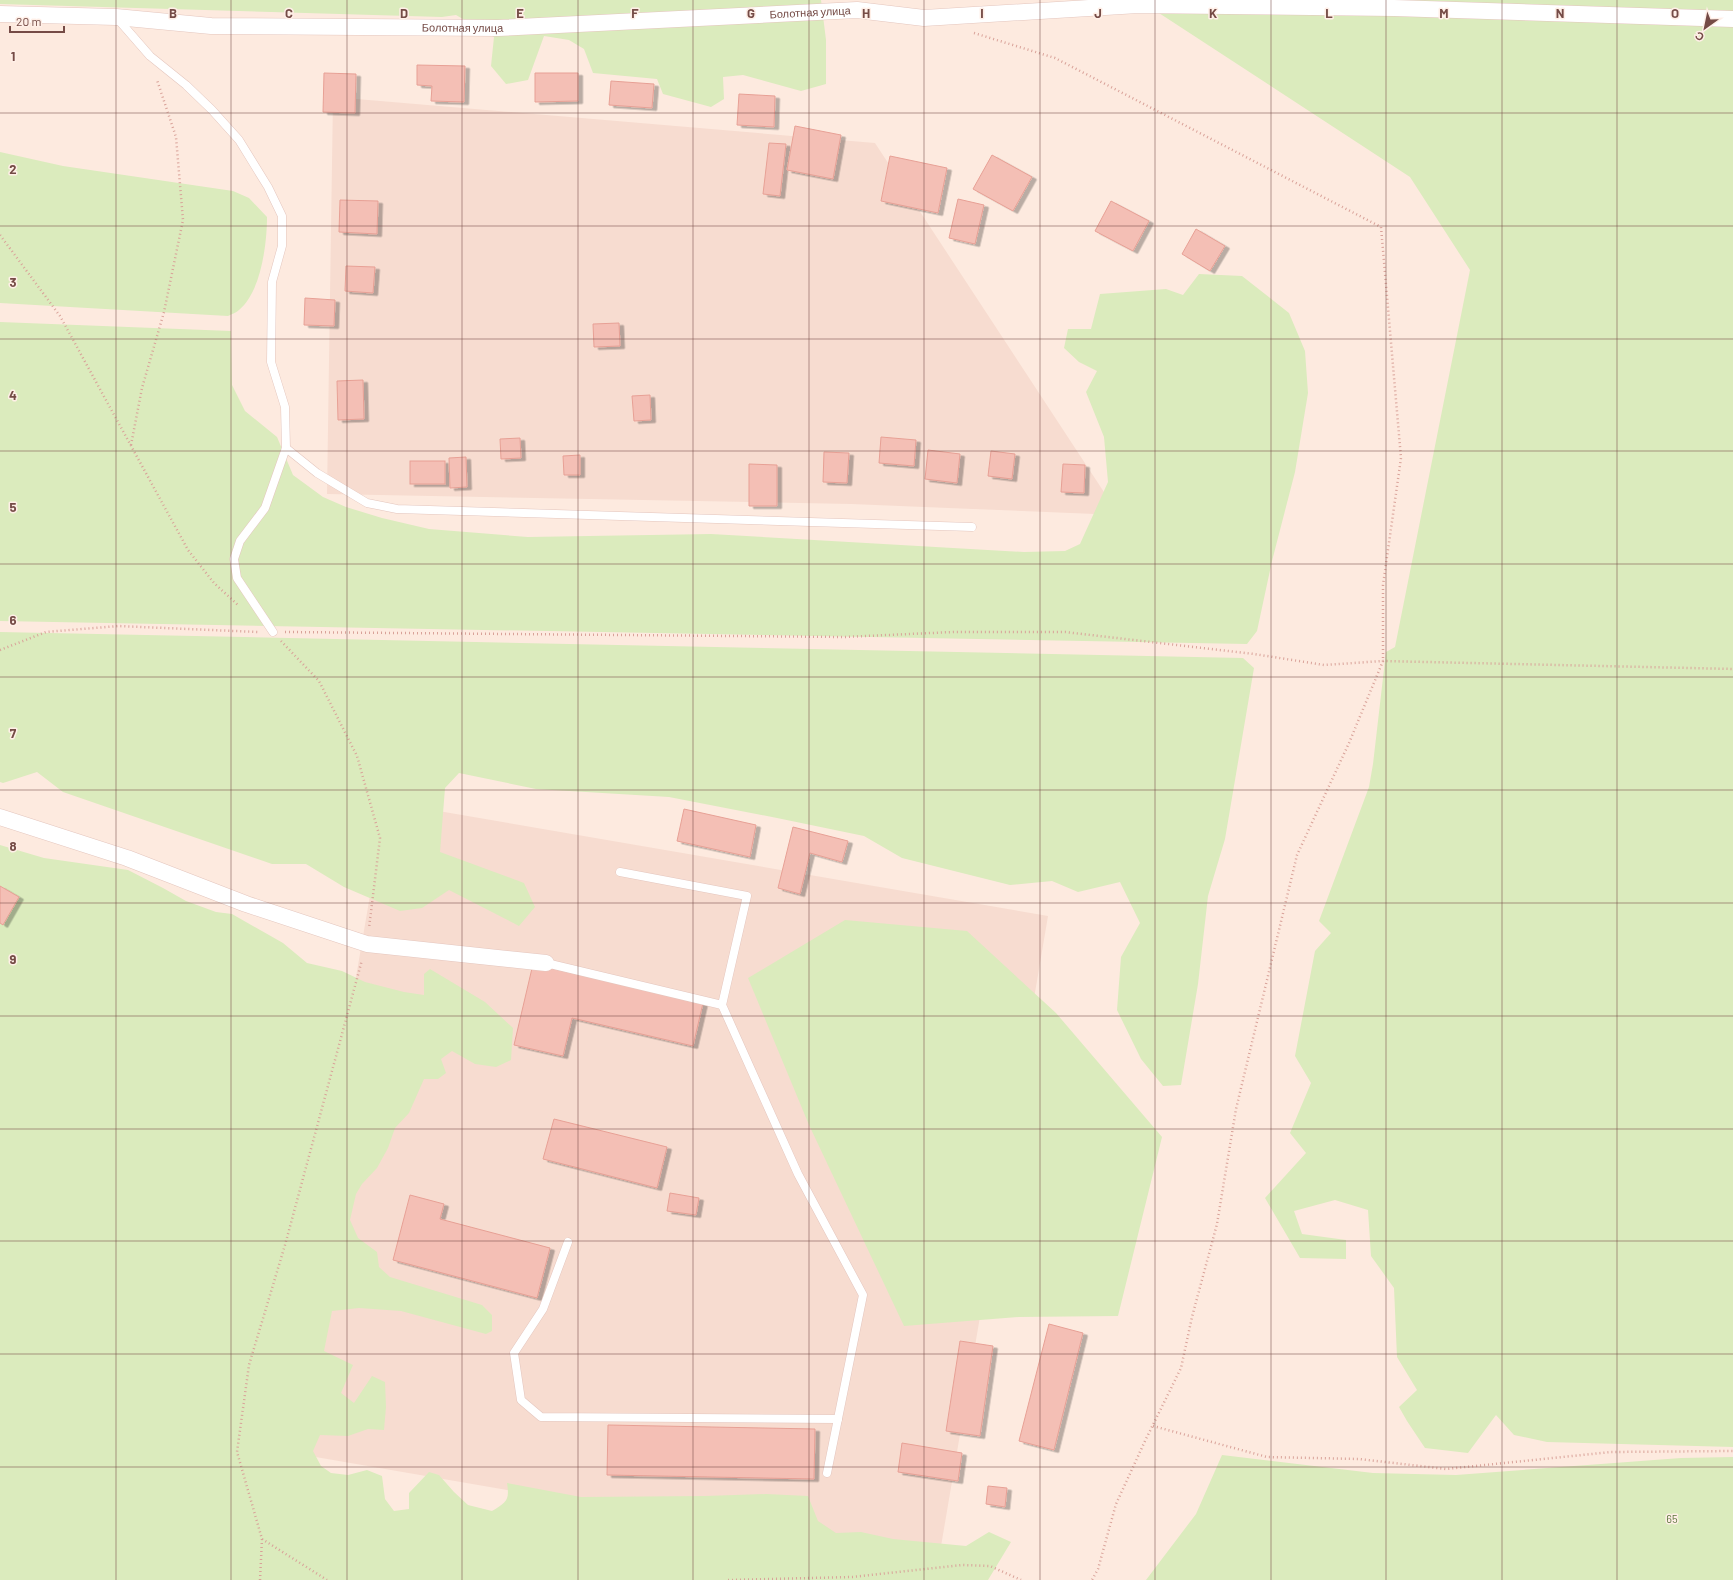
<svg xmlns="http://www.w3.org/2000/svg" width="1733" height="1580" font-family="Barlow,sans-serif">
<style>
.residential{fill:#f7dcd0}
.green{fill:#dbebbd}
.building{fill:#f4bfb5;stroke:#e7a095;filter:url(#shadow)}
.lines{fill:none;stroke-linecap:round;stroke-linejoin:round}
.service-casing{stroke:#e4c6be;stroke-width:9}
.minor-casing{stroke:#e4c6be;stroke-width:17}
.path{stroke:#d9a299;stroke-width:2.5;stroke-dasharray:1 3;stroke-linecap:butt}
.service{stroke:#fff;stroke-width:8}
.minor{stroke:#fff;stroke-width:16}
.grid{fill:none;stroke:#754b46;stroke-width:1;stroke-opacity:0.55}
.labels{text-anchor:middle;stroke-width:3;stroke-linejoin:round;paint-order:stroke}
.street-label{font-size:11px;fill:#754b46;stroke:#ffefe7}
.park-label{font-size:11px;fill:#5b753b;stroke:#ffefe7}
.grid-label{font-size:13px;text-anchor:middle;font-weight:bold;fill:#754b46;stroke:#ffefe7;stroke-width:3;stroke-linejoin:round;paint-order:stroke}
</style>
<defs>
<filter id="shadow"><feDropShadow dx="4.5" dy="2.5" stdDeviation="0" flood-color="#0004"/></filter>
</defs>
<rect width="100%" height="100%" fill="#fdeadf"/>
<!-- residential -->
<g class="residential">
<polygon points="333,97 875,143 1119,515 851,504 327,494"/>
<polygon points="386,802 1048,916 938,1564 275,1450"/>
</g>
<!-- green -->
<g class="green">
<polygon points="0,0 821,0 826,40 826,84 801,91 743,75 723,77 724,99 711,107 663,94 657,79 593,73 584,49 569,40 544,36 528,80 506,84 491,66 494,37 456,15 442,17 0,4"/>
<polygon points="1139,0 1733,0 1733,1447 1547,1442 1514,1435 1496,1415 1468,1453 1425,1448 1407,1421 1399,1407 1417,1390 1397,1357 1394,1288 1371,1256 1368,1210 1335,1200 1294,1211 1302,1234 1346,1240 1346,1259 1300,1258 1265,1198 1306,1153 1290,1133 1311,1083 1295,1056 1315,951 1331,933 1319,921 1369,787 1373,764 1386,652 1395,647 1470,270 1410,177"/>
<path d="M0 152 63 166 233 191 249 198 267 217C267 244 261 292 239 310 236 313 231 314 228 316L0 303Z"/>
<polygon points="1199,274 1242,276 1289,313 1305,351 1308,393 1295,472 1272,561 1257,631 1247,644 0,621 0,322 231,331 232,385 245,411 277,437 293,475 323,497 346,507 382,518 429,529 528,537 711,534 1024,552 1065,551 1080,544 1108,482 1104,437 1086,392 1097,371 1079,362 1064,348 1068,329 1091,329 1100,294 1166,289 1183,295"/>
<polygon points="0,632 1243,658 1254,668 1225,839 1208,896 1198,984 1181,1085 1163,1086 1141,1059 1117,1010 1121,957 1140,923 1120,882 1078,892 1052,881 1010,885 902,858 864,836 777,818 669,797 536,789 459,773 445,788 440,852 524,883 535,907 519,926 449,890 422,908 400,911 344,887 306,864 272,864 63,792 37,772 3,783 0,782"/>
<path d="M0 845 44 858 128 870 163 888 186 901 216 912 232 914 283 943 307 963 342 971 365 982 404 992 424 995V974L430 969 485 1002 513 1028 511 1060 496 1067 475 1064 452 1051 441 1059 446 1073 438 1079H424L409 1113 395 1128 388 1148 377 1168 362 1184 356 1194 350 1220 358 1238 377 1252 379 1267 390 1277 482 1305 492 1315V1331L486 1334 401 1311 359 1308 332 1311 324 1351 353 1365 341 1393 354 1403 372 1376 385 1382 386 1407 384 1430 368 1429 348 1436 320 1435 313 1451 321 1466 331 1473 348 1475 367 1470 382 1476 385 1499 394 1511 409 1509V1493L429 1472 439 1475 454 1492 468 1505 492 1511C506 1502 510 1501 507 1483L581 1497 705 1496 766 1494 808 1496 818 1521 836 1533 861 1532 893 1539 966 1546 989 1532 1011 1542 988 1580H0Z"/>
<polygon points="845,920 967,931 1056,1013 1162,1137 1118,1316 1019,1317 904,1326 809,1125 748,978"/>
<polygon points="1222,1455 1373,1473 1456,1475 1681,1458 1733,1457 1733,1580 1146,1580 1196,1514"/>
</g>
<!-- building -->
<g class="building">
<polygon points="417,65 465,66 464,102 431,101 432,86 417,85"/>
<polygon points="324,73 356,74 355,113 323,112"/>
<polygon points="535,73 578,73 578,101 535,102"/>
<polygon points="611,81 654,84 652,108 609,105"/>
<polygon points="739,94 775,96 774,127 737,125"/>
<polygon points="795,126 841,135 833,179 787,170"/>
<polygon points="769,143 786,144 780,196 763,194"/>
<polygon points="992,155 1032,177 1013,211 973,189"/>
<polygon points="890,156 947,168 938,213 881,201"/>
<polygon points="958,199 984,205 975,244 949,238"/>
<polygon points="340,200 378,201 377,234 339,232"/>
<polygon points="1111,201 1149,221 1133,251 1095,231"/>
<polygon points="1196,229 1225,246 1210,271 1182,254"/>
<polygon points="346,266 375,267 373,293 345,291"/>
<polygon points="305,298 335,300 334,326 304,325"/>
<polygon points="619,323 620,346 594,347 593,324"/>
<polygon points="363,380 364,419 338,420 337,381"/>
<polygon points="650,395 651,420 634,421 632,396"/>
<polygon points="881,437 916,440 914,466 879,463"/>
<polygon points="520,438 521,458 501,459 500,439"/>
<polygon points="928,450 960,454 957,483 925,479"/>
<polygon points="991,451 1015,454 1012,479 988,476"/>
<polygon points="824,452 849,453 847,483 823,482"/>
<polygon points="580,455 580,475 564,475 563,456"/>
<polygon points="466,457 467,487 450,488 449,458"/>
<rect x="410" y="461" width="35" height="23"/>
<polygon points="749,464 777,465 777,506 749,506"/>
<polygon points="1063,464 1085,465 1084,493 1061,492"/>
<polygon points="684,809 756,825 750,857 677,841"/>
<polygon points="793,827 848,841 842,862 810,853 800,894 778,888"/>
<polygon points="0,886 19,897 3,925 0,923"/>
<polygon points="533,964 703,1003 693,1046 572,1018 563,1056 514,1045"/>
<polygon points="554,1119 667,1147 657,1188 543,1159"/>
<polygon points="670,1193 699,1198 696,1215 667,1211"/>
<polygon points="410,1195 444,1204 440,1219 550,1248 537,1298 393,1260"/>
<polygon points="1049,1324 1083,1333 1054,1450 1019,1441"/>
<polygon points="960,1341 993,1346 980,1436 946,1431"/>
<polygon points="608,1425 815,1429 814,1479 607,1475"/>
<polygon points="902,1443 962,1453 958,1481 898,1472"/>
<polygon points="988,1486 1007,1488 1005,1507 986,1504"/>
</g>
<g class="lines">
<defs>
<g id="service">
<polyline points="116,17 150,56 186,85 212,110 239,140 268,187 282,216 282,246 272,282 271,362 285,407 286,448 265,508 240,541 234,559 237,578 273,632"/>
<polyline points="286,448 317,473 367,503 397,509 972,527"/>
<polyline points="620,872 747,896 722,1005 798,1174 863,1295 827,1473"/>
<polyline points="546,963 722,1005"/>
<polyline points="568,1242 543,1309 514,1353 521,1400 541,1417 838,1419"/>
</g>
<g id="minor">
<path id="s1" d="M0 14 116 17 211 26 498 28 857 10 924 18 1138 5 1394 8 1733 19"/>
<polyline points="0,817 127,858 246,904 367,944 546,963"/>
</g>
</defs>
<!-- service casing -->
<use href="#service" class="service-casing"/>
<!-- minor casing -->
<use href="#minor" class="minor-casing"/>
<!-- path -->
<g class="path">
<polyline points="974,33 1055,58 1381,227 1401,458 1383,585 1383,661 1349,743 1297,855 1236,1109 1217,1224 1192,1317 1181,1368 1145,1441 1116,1504 1098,1569 1092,1580"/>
<polyline points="0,235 60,316 188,550 214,583 239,606"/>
<polyline points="131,445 142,388 164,312 183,220 176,137 157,80"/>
<polyline points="285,632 844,637 953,632 1065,632 1254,654 1324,665 1383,661 1733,669"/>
<polyline points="281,641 319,681 357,756 380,838 369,928"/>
<polyline points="0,650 46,632 118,626 258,632"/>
<polyline points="1153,1426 1267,1457 1359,1459 1446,1469 1611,1452 1733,1451"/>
<polyline points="262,1539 327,1580"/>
<polyline points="260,1580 262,1539 237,1452 249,1365 285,1245 362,960"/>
<polyline points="728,1580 852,1577 962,1565 990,1566 1021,1580"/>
</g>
<!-- service -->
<use href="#service" class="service"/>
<!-- minor -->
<use href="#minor" class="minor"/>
</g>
<!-- grid -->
<path class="grid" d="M116 0V1580M231 0V1580M347 0V1580M462 0V1580M578 0V1580M693 0V1580M809 0V1580M924 0V1580M1040 0V1580M1155 0V1580M1271 0V1580M1386 0V1580M1502 0V1580M1617 0V1580M0 113H1733M0 226H1733M0 339H1733M0 451H1733M0 564H1733M0 677H1733M0 790H1733M0 903H1733M0 1016H1733M0 1129H1733M0 1241H1733M0 1354H1733M0 1467H1733"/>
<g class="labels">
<!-- street labels -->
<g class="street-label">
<text dy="4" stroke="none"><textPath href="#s1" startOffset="811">Болотная улица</textPath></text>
<text dy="4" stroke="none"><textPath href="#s1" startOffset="463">Болотная улица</textPath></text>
</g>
<!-- park labels -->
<g class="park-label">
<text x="1672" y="1523">65</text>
</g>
</g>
<g class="grid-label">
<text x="173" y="18">B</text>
<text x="289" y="18">C</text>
<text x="404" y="18">D</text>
<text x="520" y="18">E</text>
<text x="635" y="18">F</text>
<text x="751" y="18">G</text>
<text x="866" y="18">H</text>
<text x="982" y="18">I</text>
<text x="1098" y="18">J</text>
<text x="1213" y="18">K</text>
<text x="1329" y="18">L</text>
<text x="1444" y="18">M</text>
<text x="1560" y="18">N</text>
<text x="1675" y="18">O</text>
<text x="13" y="61">1</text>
<text x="13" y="174">2</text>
<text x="13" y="287">3</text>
<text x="13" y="400">4</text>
<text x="13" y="512">5</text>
<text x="13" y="625">6</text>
<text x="13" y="738">7</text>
<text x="13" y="851">8</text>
<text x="13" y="964">9</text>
</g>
<!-- north arrow -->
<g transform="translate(1705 28) rotate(213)" stroke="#ffefe7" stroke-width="3" paint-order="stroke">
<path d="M0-3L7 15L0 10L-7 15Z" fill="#754b46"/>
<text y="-6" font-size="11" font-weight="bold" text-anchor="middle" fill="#754b46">С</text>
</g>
<!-- scale -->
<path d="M10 26v6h54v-6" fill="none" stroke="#754b46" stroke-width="2"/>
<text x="16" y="26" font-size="12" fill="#754b46" stroke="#ffefe7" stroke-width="3" paint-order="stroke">20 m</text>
</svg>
